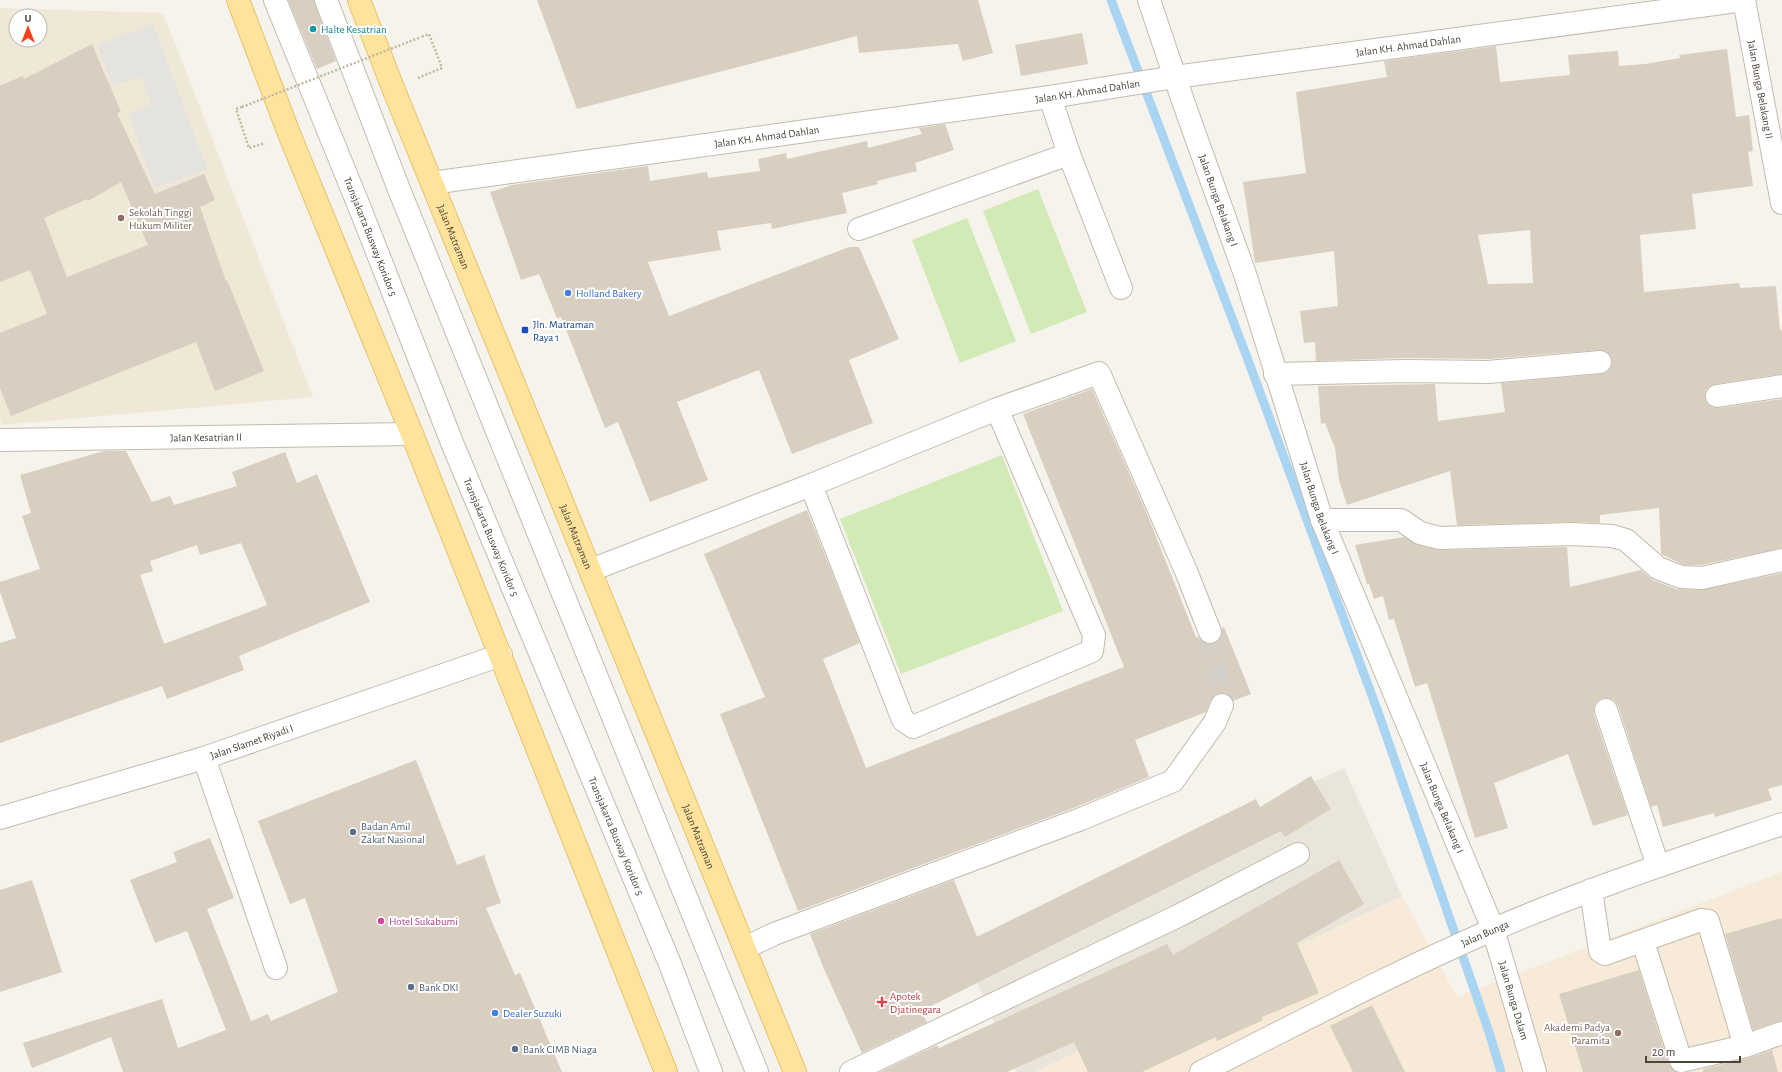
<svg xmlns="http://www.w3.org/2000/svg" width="1782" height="1072" font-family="'Alegreya Sans',sans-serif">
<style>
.residential{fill:#eae5da}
.commercial{fill:#f7ead8}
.education{fill:#efe8d6;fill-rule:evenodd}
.green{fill:#d2eab5}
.parking{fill:#e5e3e0}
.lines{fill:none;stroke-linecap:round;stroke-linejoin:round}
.stream{stroke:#a9d4f2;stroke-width:9}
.building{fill:#d8cfc1;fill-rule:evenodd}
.minor-tunnel{stroke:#d4d0c8;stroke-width:22;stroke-dasharray:22 11;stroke-linecap:butt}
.minor-casing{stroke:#c2bbae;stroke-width:24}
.major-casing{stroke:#e6c16a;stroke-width:24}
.path{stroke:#c4b79f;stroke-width:2.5;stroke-dasharray:2 2;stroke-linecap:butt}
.minor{stroke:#fff;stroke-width:22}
.major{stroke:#ffe39c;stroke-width:22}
.path-bridge{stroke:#c4b79f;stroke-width:2.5;stroke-dasharray:2 2;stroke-linecap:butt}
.culture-dot{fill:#0f9aa8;stroke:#fff;stroke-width:1.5}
.education-dot{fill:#8d6e63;stroke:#fff;stroke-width:1.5}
.shop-dot{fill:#3f7fe0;stroke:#fff;stroke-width:1.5}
.transit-dot{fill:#1a4fb4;stroke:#fff;stroke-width:1.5}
.service-dot{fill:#5c6f8a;stroke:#fff;stroke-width:1.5}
.hotel-dot{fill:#d1479c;stroke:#fff;stroke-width:1.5}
.health-dot{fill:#e0444e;stroke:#fff;stroke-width:1.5}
.labels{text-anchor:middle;stroke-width:4;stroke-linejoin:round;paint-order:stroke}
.culture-label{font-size:11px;fill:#0d838f;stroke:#fff;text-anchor:start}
.street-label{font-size:11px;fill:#4b4439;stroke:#fff}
.education-label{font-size:11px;fill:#785e54;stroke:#fff;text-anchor:start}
.shop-label{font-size:11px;fill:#366cbe;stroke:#fff;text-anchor:start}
.transit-label{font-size:11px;fill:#164399;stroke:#fff;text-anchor:start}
.service-label{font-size:11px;fill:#4e5e75;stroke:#fff;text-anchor:start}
.hotel-label{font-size:11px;fill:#b23c85;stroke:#fff;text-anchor:start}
.health-label{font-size:11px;fill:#be3a42;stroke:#fff;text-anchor:start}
</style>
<rect width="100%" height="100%" fill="#f6f3ec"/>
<!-- residential -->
<polygon class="residential" points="1344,768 1402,896 1035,1072 1016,1072 960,944"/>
<!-- commercial -->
<polygon class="commercial" points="1782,872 1782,1072 1035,1072 1402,896 1457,997"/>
<!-- education -->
<path class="education" d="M0 8 163 13 313 397 2 425 0 420ZM16 16H40V40H16Z"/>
<!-- green -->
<g class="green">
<polygon points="1038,189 1087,312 1031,334 983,211"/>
<polygon points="967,218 1016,341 960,363 912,240"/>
<polygon points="1002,455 1063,611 901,674 840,519"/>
</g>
<!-- parking -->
<polygon class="parking" points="153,24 207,169 155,188 128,114 152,105 141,76 113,86 97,45"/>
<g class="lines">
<!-- stream -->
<polyline class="stream" points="1111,0 1248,360 1378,712 1489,1032 1501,1072"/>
</g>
<!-- building -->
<g class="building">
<polygon points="288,0 314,0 336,61 317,69"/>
<polygon points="537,0 978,0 993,53 963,61 958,44 859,53 857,36 577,109"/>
<polygon points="1082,33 1088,64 1021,76 1015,45"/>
<path d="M92 44 121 112 117 113 155 194 204 174 215 200 200 207 226 281 227 280 264 371 215 391 196 342 11 416 0 388V333L47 314 30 270 0 282V86L22 76 24 79ZM121 182 148 245 67 277 44 218 87 199 88 201Z"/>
<path d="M1496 46 1500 82 1570 75 1568 55 1618 51 1619 66 1645 64 1680 58 1679 55 1727 49 1736 117 1749 115 1753 151 1748 152 1753 186 1692 194 1696 229 1640 235 1644 292 1739 283 1740 288 1776 286 1780 330H1782V374L1715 384 1709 387 1706 391 1705 398 1708 404 1713 408H1719L1782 399V548L1701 565H1684L1661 554 1659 508 1600 515V523L1571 522 1457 525 1450 471 1347 505 1339 480 1335 448 1325 423 1321 424 1318 386 1435 384 1438 421 1505 412 1501 383 1601 374 1607 372 1611 367 1612 361 1610 355 1605 351 1599 350 1488 359 1406 358 1316 361 1315 342 1304 343 1300 311 1338 306 1334 251 1255 263 1243 182 1306 173 1296 92 1387 77 1384 61ZM1530 230 1533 283 1488 284 1478 235Z"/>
<polygon points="945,124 954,150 915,163 917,171 877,181 878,184 842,193 847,213 772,229 771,223 717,231 721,250 648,262 669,316 849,247 859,247 899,339 849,360 873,423 792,454 759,370 677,402 708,480 650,502 618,422 605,428 561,317 557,318 539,274 521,280 490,192 512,185 648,166 650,181 707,172 708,178 760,171 758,159 786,153 787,159 867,141 868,148 922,134 919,128"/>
<polygon points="1092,389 1147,514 1196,637 1198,637 1202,642 1208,644 1214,644 1220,639 1222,633 1222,628 1224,627 1251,694 1233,701 1227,694 1220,693 1215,695 1211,700 1206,712 1135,740 1149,777 1076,807 798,911 720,714 765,697 704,554 807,510 860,643 823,659 866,768 1124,667 1023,414"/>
<path d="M104 451H126L152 502 170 496 174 505 237 486 232 472 285 452 297 483 317 474 370 602 239 656 244 670 167 699 162 686 0 743V643L16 638 0 592V582L40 569 22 516 31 513 20 475ZM241 543 267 605 164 644 140 575 153 571 150 561 197 545 200 555Z"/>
<polygon points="1404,537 1417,545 1440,550 1567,547 1570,587 1641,570 1653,580 1676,589 1701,590 1782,573 1782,785 1768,789 1772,800 1715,817 1714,813 1663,827 1657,805 1651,807 1618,706 1614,700 1609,698 1602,698 1596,702 1594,708 1594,714 1628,815 1593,826 1568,754 1494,783 1508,828 1475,838 1427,683 1415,687 1394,619 1389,620 1383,596 1374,599 1369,584 1367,584 1355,545"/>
<polygon points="416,760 457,865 484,855 501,903 486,908 515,975 520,973 562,1072 123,1072 111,1037 32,1068 23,1043 162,999 178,1048 226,1030 187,931 155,943 130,880 177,862 173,852 210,838 234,898 207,909 251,1021 268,1014 271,1021 338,992 305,898 290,904 258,821"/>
<polygon points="1311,776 1331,809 1285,837 1281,831 921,1011 927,1022 862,1053 824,969 810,934 954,880 977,937 1256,799 1260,807"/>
<polygon points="1339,860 1364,904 1297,943 1319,993 1262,1017 1263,1020 1217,1041 1216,1037 1142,1072 1088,1072 1074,1042 1007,1072 880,1072 937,1045 939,1048 1167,944 1173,955"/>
<polygon points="32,880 62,972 0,992 0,890"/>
<polygon points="1782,918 1782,1021 1753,1030 1725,934"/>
<polygon points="1639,970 1669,1065 1676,1072 1583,1072 1559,994"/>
<polygon points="1372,1005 1405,1072 1353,1072 1330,1026"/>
<polygon points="1772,1050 1778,1072 1703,1072 1703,1069 1748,1058"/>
</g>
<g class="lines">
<!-- minor-tunnel -->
<polyline class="minor-tunnel" points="1210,632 1222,705"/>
<defs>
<g id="minor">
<path id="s1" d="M275 0 361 211 453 445 670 964 711 1072"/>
<polyline points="326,0 400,192 757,1072"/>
<path id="s2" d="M1149 0 1183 101 1246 277 1322 520 1493 929 1535 1072"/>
<path id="s3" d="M1744 0 1782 203"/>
<polyline points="1050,97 1069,154 1121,288"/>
<path id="s4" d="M432 183 1050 97 1175 77 1744 0"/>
<polyline points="859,229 1069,154"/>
<polyline points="1275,374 1406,371 1488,372 1600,362"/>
<polyline points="1717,396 1782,386"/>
<polyline points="997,409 1094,635 1092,651 913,727 903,720 811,485 997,409 1099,373 1186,571 1210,632"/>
<path id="s5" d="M0 440 412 434"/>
<polyline points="1322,520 1401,520 1420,533 1440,538 1571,534 1612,536 1626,540 1658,568 1681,577 1702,578 1782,560"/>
<polyline points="591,570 811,485"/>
<polyline points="1606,710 1658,866"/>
<polyline points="204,758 276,968"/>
<path id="s6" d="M0 818 204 758 501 655"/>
<polyline points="1591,890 1600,951 1605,954 1701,920 1708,921 1745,1046"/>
<polyline points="1643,942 1681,1061 1745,1046 1782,1033"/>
<polyline points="745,948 774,934 1081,819 1173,781 1215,722 1222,705"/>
<polyline points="851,1072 1178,916 1298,854"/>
<path id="s7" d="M1201 1072C1297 1024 1393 973 1492 930 1587 889 1685 857 1782 824"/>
</g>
<g id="major">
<polyline points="238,0 290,136 412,434 666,1072"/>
<path id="s8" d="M359 0 393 88 795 1072"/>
</g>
</defs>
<!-- minor casing -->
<use href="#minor" class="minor-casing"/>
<!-- major casing -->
<use href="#major" class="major-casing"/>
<!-- path -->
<g class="path">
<polyline points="418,78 442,68 429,34 421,37"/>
<polyline points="242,107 236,109 249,148 265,143"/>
</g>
<!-- minor -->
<use href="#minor" class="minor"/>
<!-- major -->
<use href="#major" class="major"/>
<!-- path-bridge -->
<polyline class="path-bridge" points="242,107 421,37"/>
</g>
<!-- markers -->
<circle class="culture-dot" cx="313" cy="29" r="4"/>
<g class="education-dot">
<circle cx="121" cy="218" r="4"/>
<circle cx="1618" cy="1033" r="4"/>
</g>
<g class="shop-dot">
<circle cx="568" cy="293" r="4"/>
<circle cx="495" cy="1013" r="4"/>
</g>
<rect class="transit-dot" x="521" y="326" width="8" height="8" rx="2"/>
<g class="service-dot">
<circle cx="353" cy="832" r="4"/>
<circle cx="411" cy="987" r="4"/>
<circle cx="515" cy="1049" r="4"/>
</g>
<circle class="hotel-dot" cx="381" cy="921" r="4"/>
<path class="health-dot" d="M880 996h4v4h4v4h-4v4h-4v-4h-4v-4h4z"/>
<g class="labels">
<!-- culture labels -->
<g class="culture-label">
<text x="321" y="33">Halte Kesatrian</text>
</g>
<!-- street labels -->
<g class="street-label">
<text dy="4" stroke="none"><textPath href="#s4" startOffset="986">Jalan KH. Ahmad Dahlan</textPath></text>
<text dy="4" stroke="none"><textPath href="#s3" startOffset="91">Jalan Bunga Belakang II</textPath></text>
<text dy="4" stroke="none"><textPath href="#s4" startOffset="662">Jalan KH. Ahmad Dahlan</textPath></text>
<text dy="4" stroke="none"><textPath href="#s4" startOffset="338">Jalan KH. Ahmad Dahlan</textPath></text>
<text dy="4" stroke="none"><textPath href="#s2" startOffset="212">Jalan Bunga Belakang I</textPath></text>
<text dy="4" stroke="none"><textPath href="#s1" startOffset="255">Transjakarta Busway Koridor 5</textPath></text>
<text dy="4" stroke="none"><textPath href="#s8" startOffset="255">Jalan Matraman</textPath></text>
<text dy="4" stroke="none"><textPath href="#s5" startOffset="206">Jalan Kesatrian II</textPath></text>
<text dy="4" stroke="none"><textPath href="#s2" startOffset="536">Jalan Bunga Belakang I</textPath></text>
<text dy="4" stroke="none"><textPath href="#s8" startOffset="579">Jalan Matraman</textPath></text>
<text dy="4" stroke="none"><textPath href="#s1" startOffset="579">Transjakarta Busway Koridor 5</textPath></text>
<text dy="4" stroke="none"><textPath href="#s6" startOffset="263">Jalan Slamet Riyadi I</textPath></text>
<text dy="4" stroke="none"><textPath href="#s2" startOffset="860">Jalan Bunga Belakang I</textPath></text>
<text dy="4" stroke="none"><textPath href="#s1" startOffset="903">Transjakarta Busway Koridor 5</textPath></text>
<text dy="4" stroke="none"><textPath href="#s8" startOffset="903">Jalan Matraman</textPath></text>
<text dy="4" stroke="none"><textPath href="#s7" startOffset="316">Jalan Bunga</textPath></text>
<text dy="4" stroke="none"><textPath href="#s2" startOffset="1066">Jalan Bunga Dalam</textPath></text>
</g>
<!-- education labels -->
<g class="education-label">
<text x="129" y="216">Sekolah Tinggi<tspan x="129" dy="13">Hukum Militer</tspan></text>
<text x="1610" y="1031" text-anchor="end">Akademi Padya<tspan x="1610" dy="13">Paramita</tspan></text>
</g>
<!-- shop labels -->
<g class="shop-label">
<text x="576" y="297">Holland Bakery</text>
<text x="503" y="1017">Dealer Suzuki</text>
</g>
<!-- transit labels -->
<g class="transit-label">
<text x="533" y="328">Jln. Matraman<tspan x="533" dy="13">Raya 1</tspan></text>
</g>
<!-- service labels -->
<g class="service-label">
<text x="361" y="830">Badan Amil<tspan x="361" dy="13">Zakat Nasional</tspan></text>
<text x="419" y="991">Bank DKI</text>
<text x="523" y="1053">Bank CIMB Niaga</text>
</g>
<!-- hotel labels -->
<g class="hotel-label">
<text x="389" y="925">Hotel Sukabumi</text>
</g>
<!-- health labels -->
<g class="health-label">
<text x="890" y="1000">Apotek<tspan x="890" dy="13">Djatinegara</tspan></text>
</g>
</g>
<!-- north arrow -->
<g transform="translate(28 28)"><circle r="19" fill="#ffffff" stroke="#b7b4b0"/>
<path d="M0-3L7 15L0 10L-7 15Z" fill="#fc3f1d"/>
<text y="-6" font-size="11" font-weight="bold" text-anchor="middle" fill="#4b4439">U</text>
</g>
<!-- scale -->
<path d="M1646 1056v6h94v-6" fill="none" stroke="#4b4439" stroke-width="2"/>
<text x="1652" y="1056" font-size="12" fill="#4b4439" stroke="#ffffff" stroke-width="3" paint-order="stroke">20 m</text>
</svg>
